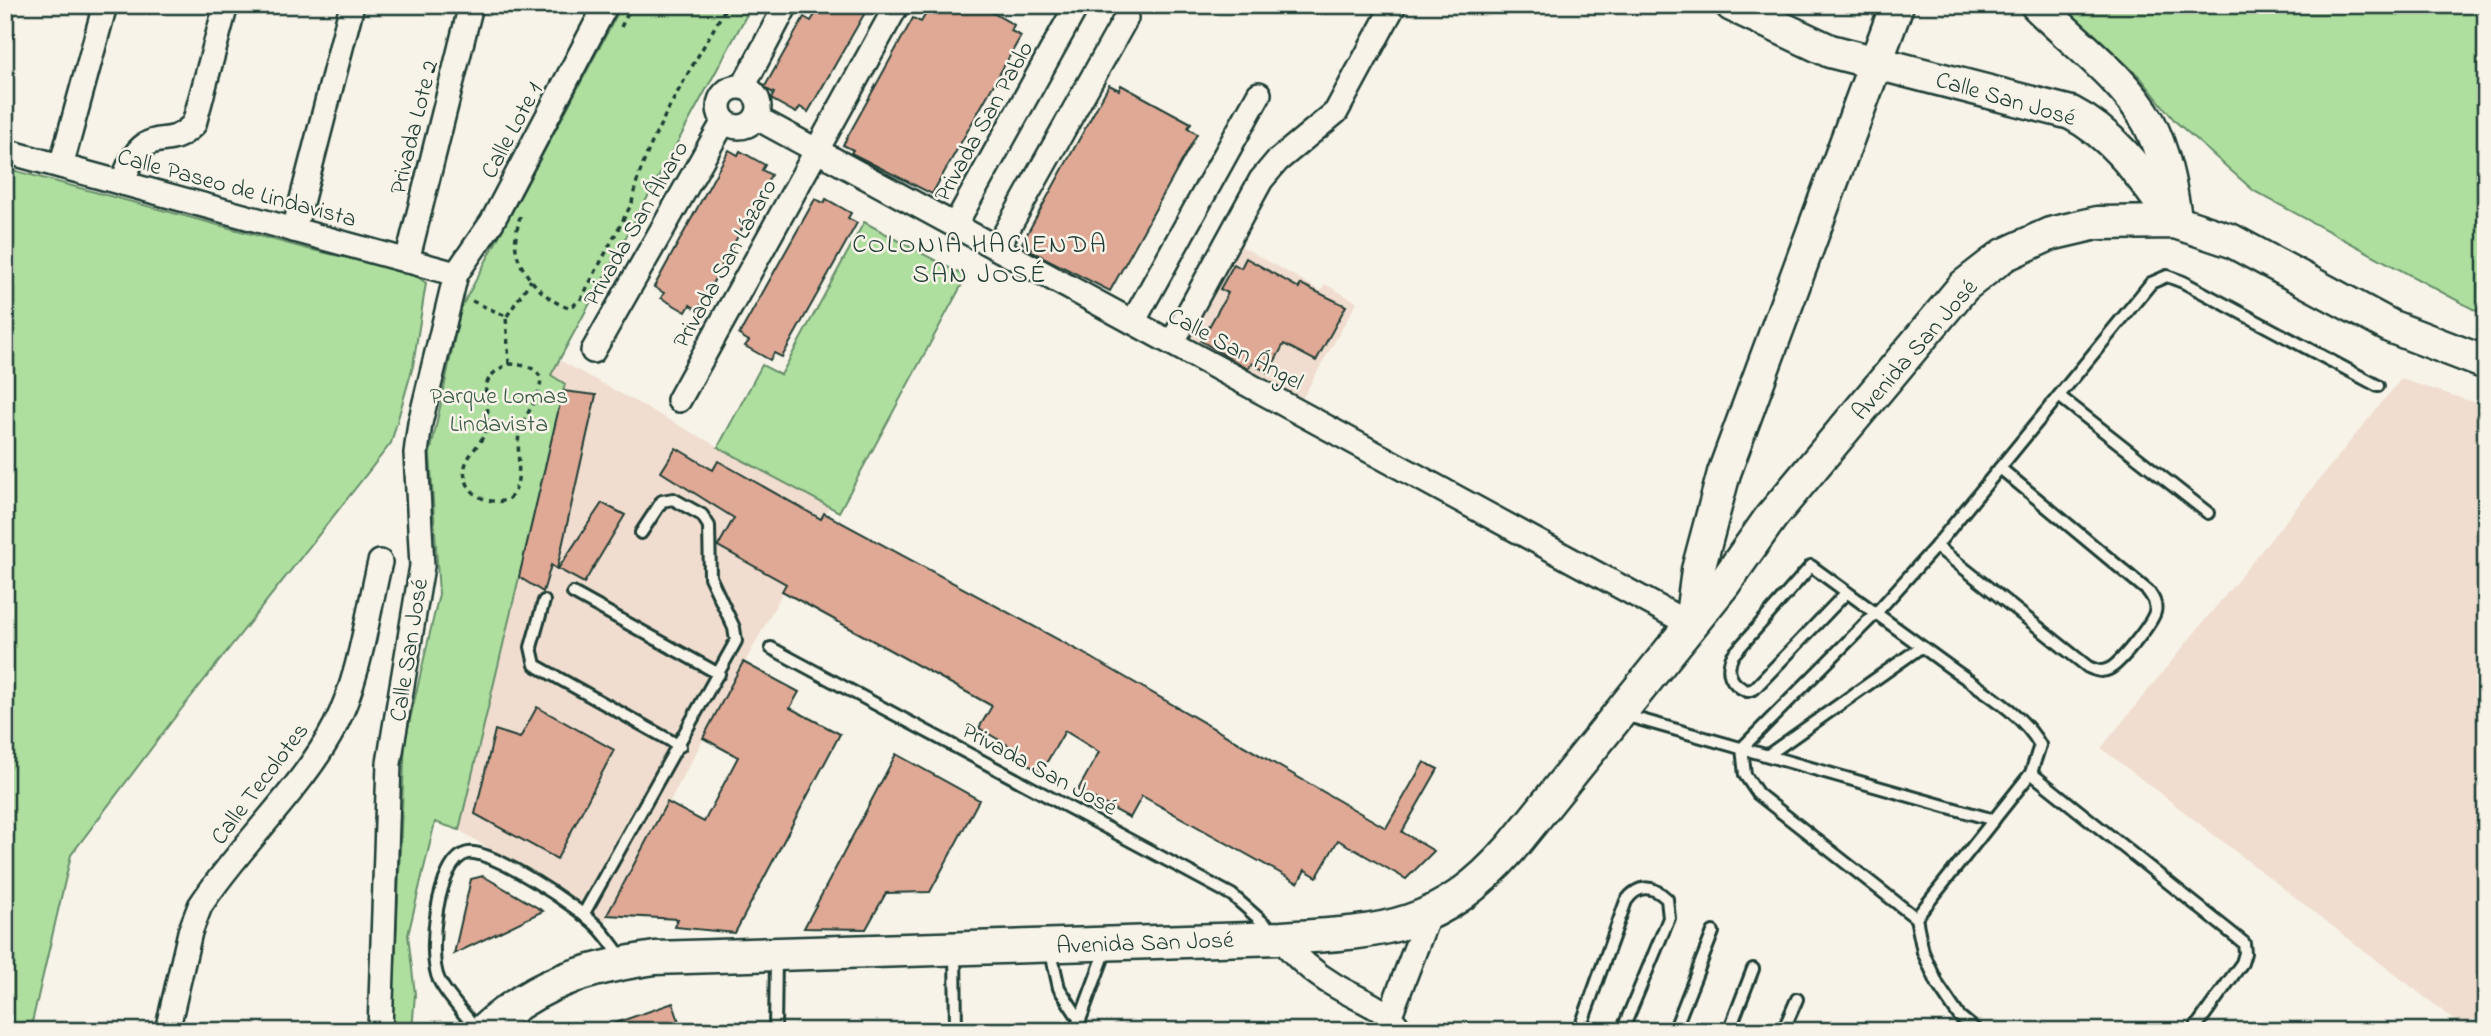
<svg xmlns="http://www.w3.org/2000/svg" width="2491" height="1036" font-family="'Indie Flower',sans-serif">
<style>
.built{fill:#f0ddcf}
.green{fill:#aedf9f;stroke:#668e6a;stroke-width:2}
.building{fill:#e0a996;stroke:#1f3d34;stroke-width:2}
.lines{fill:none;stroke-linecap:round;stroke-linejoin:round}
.lane-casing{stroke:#1f3d34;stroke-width:16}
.street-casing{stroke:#1f3d34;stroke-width:28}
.secondary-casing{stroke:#1f3d34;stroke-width:37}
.path{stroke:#1f3d34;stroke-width:3.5;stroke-dasharray:5 5;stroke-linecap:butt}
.lane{stroke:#f7f3e8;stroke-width:10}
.street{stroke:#f7f3e8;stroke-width:23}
.secondary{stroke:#f7f3e8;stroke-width:32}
.labels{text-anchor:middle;stroke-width:5;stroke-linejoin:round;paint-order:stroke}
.street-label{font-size:24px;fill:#1f3d34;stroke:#f7f3e8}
.park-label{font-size:24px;fill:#3c5d49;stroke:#f7f3e8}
.neighbourhood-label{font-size:26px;letter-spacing:2px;fill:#1f3d34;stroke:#f7f3e8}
</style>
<rect width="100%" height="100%" fill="#f7f3e8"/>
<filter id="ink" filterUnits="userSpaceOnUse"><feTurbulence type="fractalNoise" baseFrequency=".0143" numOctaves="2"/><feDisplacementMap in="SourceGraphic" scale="14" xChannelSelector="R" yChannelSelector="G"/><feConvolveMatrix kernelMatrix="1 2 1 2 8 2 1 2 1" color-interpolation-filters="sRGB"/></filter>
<g filter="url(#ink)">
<!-- built -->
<g class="built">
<polygon points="1241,246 1321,291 1325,284 1357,302 1299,404 1187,341"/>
<polygon points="559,360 829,507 605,921 459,830 565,384 550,376"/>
<polygon points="2401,379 2486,406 2486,1014 2461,1025 2101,748"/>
</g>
<!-- green -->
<g class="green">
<polygon points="622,5 752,5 551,375 565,384 459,830 435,822 408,935 415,994 412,1031 392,1031 405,741 439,594 430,454 461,308"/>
<polygon points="2061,5 2486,5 2486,316 2254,191 2175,121 2140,77"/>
<polygon points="5,168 308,249 411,272 426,283 413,366 391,443 172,721 71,855 30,1031 5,1031"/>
<polygon points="864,222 966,277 839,512 718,447 762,365 781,375"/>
</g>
<!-- building -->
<g class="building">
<polygon points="821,5 855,5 866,11 808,112 800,107 796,113 771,99 774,93 764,88 804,17 811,21"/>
<polygon points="931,5 979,5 1014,25 1011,31 1021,36 932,194 851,153 853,150 843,145 913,18 921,22"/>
<polygon points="1109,85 1119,90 1121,85 1165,109 1191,123 1188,128 1197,134 1110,291 1031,251 1032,248 1022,243"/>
<polygon points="729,150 738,155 740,151 765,165 762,170 771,175 698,310 690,305 686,312 661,298 664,293 654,287"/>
<polygon points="815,199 824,203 826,199 851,213 848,218 857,223 782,357 774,353 770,360 745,346 749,341 739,335"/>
<polygon points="1246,258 1299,288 1301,284 1346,306 1316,361 1284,344 1268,373 1252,363 1248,369 1201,341 1228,293 1220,289 1234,264 1241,268"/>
<polygon points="563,391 596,395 557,569 551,565 543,592 519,577"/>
<polygon points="676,448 713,470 718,461 821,519 824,513 1085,654 1386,828 1424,762 1438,769 1402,832 1434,851 1406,879 1338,840 1317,877 1305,870 1298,883 1142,796 1130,818 1078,790 1099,752 1065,731 1041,772 1023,762 1026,756 979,728 992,706 782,591 786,584 718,546 734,518 661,472"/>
<polygon points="602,503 625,515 584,583 558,569"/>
<polygon points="743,662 799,692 790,708 840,734 735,933 675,927 678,919 607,915 667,802 704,822 738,757 703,738"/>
<polygon points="537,707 614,750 557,859 475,814 495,730 520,738"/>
<polygon points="896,754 979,800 930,892 886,893 866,929 804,928"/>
<polygon points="483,876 543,911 454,954 471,879"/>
<polygon points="673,1003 682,1031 601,1031 601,1028"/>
</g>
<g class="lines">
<defs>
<g id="lane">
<polyline points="2059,396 2208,513"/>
<path d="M1936 546 2088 667C2095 670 2101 673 2109 669 2120 664 2152 623 2155 612 2157 604 2153 598 2148 591L2000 468"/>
<path d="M1847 592 1754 689 1747 691C1730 684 1725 671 1733 655L1811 566C1856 599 1901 632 1947 665 1979 689 2020 710 2040 745L2031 773 1916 918"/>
<polyline points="573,593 719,674"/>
<polyline points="544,601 531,647 535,665 680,746"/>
<polyline points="771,648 1232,895 1274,932"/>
<polyline points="1624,715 1994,820"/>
<polyline points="1768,755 1921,647"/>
<polyline points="2031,773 2244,943 2245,953 2242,963 2193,1031"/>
<polyline points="583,915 736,641 734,628 710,577 709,526 702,515 673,499 662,501 641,533"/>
<polyline points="1050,948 1059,988 1080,1020"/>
<polyline points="955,950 956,1031"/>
<path d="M478 1031C466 1015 448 998 439 980 427 956 436 859 468 853 492 849 579 908 597 926 607 936 615 949 624 960"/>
<polyline points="775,1031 776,957"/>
<polyline points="1073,1031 1080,1020 1107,947"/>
<path d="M1579 1031 1626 901C1638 884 1652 885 1667 899L1669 918 1622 1031"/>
<polyline points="1674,1031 1713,932"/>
<polyline points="1729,1031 1753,969"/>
<polyline points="1783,1031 1797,999"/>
<polyline points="1977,1031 1959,1016 1938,985 1923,952 1916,918 1758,794 1745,775 1742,748 1876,613 1936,546 2151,283 2167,276 2183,282 2378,386"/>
</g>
<g id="street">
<circle cx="739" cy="107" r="20"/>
<polyline points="743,87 786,5"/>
<polyline points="757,118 1691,625"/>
<polyline points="5,151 456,274"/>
<polyline points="61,166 105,5"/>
<path d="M122 183C127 170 133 153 145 145 162 134 171 147 194 124L226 5"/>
<polyline points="955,225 1077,5"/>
<polyline points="294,230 352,5"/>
<polyline points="997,248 1126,18"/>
<polyline points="407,261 471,5"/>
<polyline points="1133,322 1259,94"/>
<polyline points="1172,343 1261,180 1277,161 1336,112 1394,5"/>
<polyline points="593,351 724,121"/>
<polyline points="679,400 897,5"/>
<path d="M1281 938C1296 958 1312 972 1334 985 1358 1000 1385 1006 1401 1031"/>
<polyline points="1390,1015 1428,916"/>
<path d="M167 1031 190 932 200 906C239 846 303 788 335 726 360 677 367 616 380 562"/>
<polyline points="380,1031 389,763 422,566 416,453 420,423 456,274 492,222 606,5"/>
</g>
<g id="secondary">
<path d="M1732 5 1830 51 2071 113C2118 137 2145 181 2175 222"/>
<path d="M2037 5C2073 41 2125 79 2149 123 2164 153 2170 185 2175 217"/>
<polyline points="1691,623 1698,570 1724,473 1897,5"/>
<path d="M483 1031C536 983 586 968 655 958L1281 938C1384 932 1439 930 1511 848L1723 585 1771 517 1964 286 2004 255 2050 234 2097 223 2175 222 2232 241 2392 327 2486 363"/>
</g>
</defs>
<!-- lane casing -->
<use href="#lane" class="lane-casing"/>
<!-- street casing -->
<use href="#street" class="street-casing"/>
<!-- secondary casing -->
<use href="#secondary" class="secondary-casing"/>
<!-- path -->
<g class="path">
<polyline points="621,27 632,5"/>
<path d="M520 216C518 226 514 239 516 249 519 273 547 302 569 308L580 301 632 203C641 145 698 59 727 5"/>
<polyline points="472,301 506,316 509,364"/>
<polyline points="507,316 531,280"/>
<path d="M509 364C567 366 529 405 520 429 513 450 534 515 484 499 477 496 471 491 468 485 456 462 477 451 485 433 497 405 467 382 509 364Z"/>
</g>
<!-- lane -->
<use href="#lane" class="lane"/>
<!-- street -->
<use href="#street" class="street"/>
<!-- secondary -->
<use href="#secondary" class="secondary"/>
</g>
</g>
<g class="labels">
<!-- street labels -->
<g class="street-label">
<text transform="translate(2006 98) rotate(16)" y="8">Calle San José</text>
<text transform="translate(983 121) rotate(-61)" y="8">Privada San Pablo</text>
<text transform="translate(413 127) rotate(-76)" y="8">Privada Lote 2</text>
<text transform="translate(511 130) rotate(-62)" y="8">Calle Lote 1</text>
<text transform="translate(237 187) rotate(15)" y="8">Calle Paseo de Lindavista</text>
<text transform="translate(635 223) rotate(-60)" y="8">Privada San Álvaro</text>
<text transform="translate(724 263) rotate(-61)" y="8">Privada San Lázaro</text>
<text transform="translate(1236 348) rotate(28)" y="8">Calle San Ángel</text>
<text transform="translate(1914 349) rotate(-49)" y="8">Avenida San José</text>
<text transform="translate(408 650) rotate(-81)" y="8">Calle San José</text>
<text transform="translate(1040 768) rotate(28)" y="8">Privada San José</text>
<text transform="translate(259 783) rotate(-53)" y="8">Calle Tecolotes</text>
<text transform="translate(1145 942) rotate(-2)" y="8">Avenida San José</text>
</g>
<!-- park labels -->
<g class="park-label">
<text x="499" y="403">Parque Lomas<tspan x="499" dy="28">Lindavista</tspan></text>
</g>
<!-- neighbourhood labels -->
<g class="neighbourhood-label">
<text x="980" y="252">COLONIA HACIENDA<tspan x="980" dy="30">SAN JOSÉ</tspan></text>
</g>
</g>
<!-- margin -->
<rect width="2491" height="1036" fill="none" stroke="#f7f3e8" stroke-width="28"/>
<rect x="14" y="14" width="2463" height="1008" fill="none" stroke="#1f3d34" stroke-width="2.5" filter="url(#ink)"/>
</svg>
